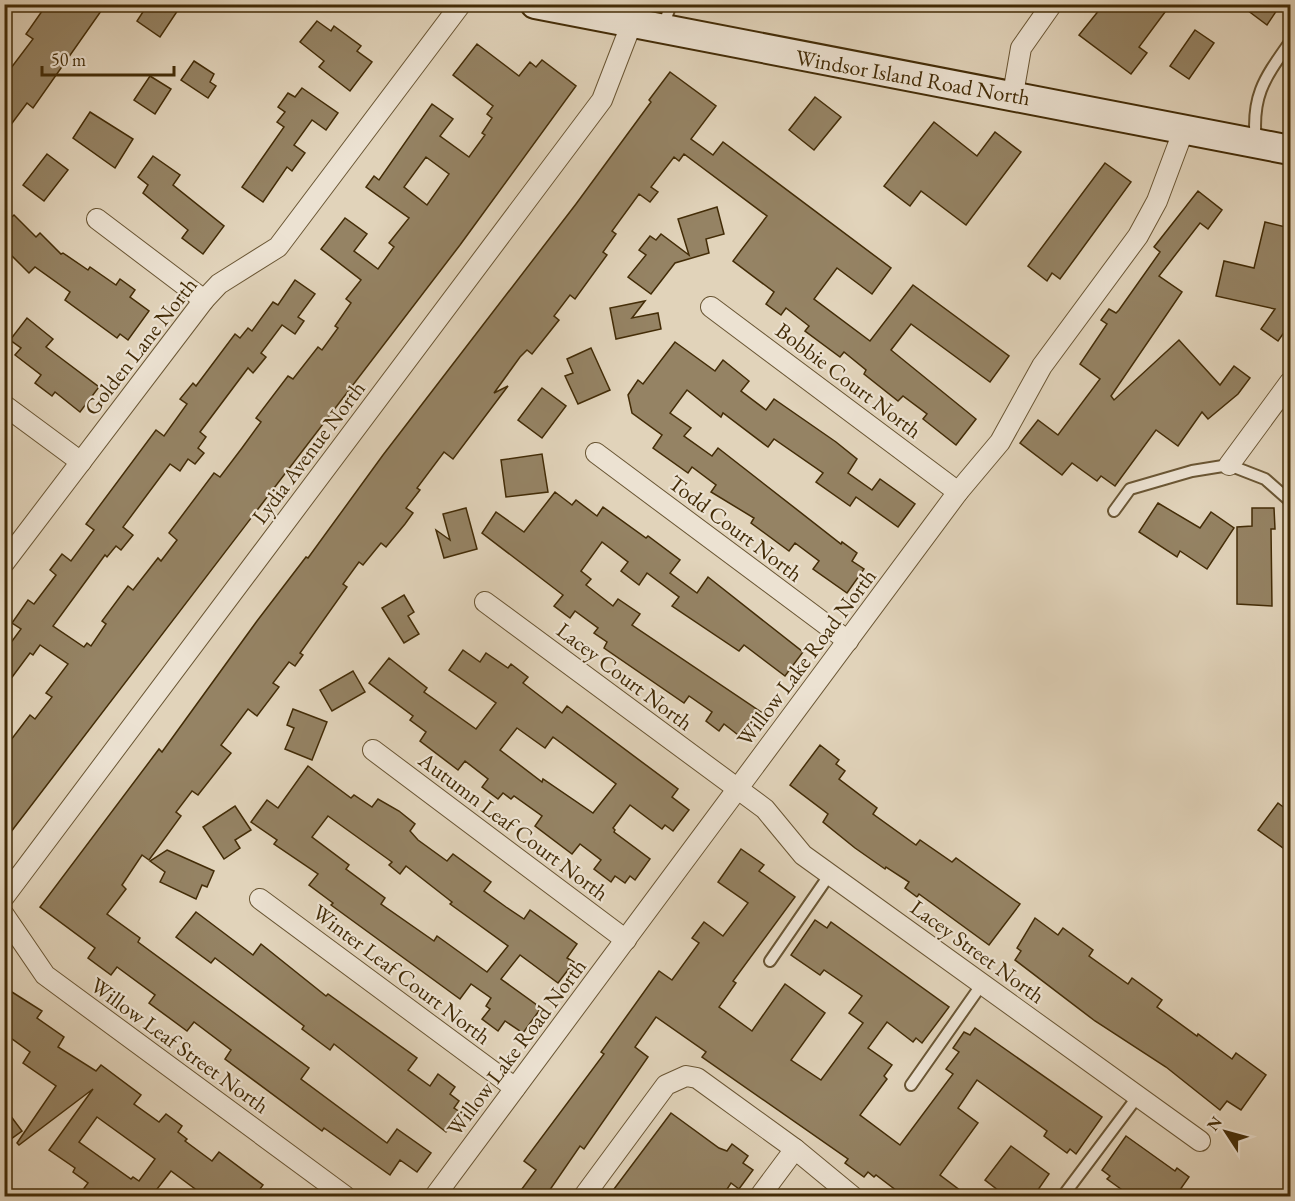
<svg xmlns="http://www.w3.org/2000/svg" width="1295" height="1201" font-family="'EB Garamond',serif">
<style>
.building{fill:#958364;stroke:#432c07;stroke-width:1.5;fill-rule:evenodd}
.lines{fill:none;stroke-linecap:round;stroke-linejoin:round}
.lane-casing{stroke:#6a5634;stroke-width:14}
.street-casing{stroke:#6a5634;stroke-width:22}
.secondary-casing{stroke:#432c07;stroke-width:32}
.lane{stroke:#ece2d2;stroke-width:10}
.street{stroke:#ece2d2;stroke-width:20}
.secondary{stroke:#ece2d2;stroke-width:28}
.labels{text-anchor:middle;stroke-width:4.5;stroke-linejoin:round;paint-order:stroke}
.street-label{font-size:22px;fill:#432c07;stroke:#ece2d2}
</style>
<rect width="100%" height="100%" fill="#e1d3ba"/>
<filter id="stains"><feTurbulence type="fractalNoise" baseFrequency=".00333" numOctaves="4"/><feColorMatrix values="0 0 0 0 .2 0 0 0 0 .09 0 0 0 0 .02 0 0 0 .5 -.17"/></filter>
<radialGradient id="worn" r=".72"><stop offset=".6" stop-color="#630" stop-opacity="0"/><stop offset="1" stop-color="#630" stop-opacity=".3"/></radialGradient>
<!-- building -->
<g class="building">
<polygon points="47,4 106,4 33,108 27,103 4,134 4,64 11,68 33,39 26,34"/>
<polygon points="148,4 182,4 160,37 137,21"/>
<polygon points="1104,4 1171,4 1139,47 1147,53 1131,74 1079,35"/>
<polygon points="1239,4 1281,4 1267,25"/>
<polygon points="317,21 331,31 334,26 361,46 357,51 372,62 350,91 319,67 324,61 300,42"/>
<polygon points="1195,30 1214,43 1189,79 1170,66"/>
<path d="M477 44 519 76 530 62 536 67 542 60 576 86 460 245 4 841V749L30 715 35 719 52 697 46 693 68 664 40 645 33 655 30 653 4 688V652L21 629 12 623 28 600 34 604 56 575 50 570 62 554 71 561 94 530 86 524 156 430 164 436 187 404 180 399 193 383 196 386 235 334 240 338 248 328 252 331 273 302 278 305 295 280 315 294 298 317 304 321 295 334 282 325 261 353 266 357 253 373 248 368 200 432 206 437 198 448 204 453 195 464 188 459 180 471 170 464 123 527 133 535 121 550 116 546 107 557 105 555 53 626 84 647 87 643 91 646 106 624 102 621 128 586 133 590 158 558 161 561 177 540 169 533 214 473 220 477 242 448 261 422 256 418 288 376 293 379 318 347 322 350 338 328 335 326 351 303 346 299 361 280 321 249 345 218 367 234 354 251 378 269 394 247 389 243 409 218 366 187 374 176 379 180 432 104 453 119 440 136 469 157 485 135 482 133 492 118 487 114 493 106 453 75ZM426 157 449 174 427 205 404 187Z"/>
<polygon points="194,61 214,74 210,82 216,86 208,98 181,80"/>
<polygon points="670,72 716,106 691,139 713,155 723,142 891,268 872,294 837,268 814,299 870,341 913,285 1009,356 990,382 911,324 891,350 976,419 956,445 923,419 927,414 903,396 898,401 864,374 866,370 844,352 840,357 805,331 809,326 786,308 781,315 766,304 774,292 733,261 767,216 684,154 679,161 674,157 651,187 658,192 650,202 639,194 612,231 616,234 603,252 607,255 575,299 570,295 554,316 559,320 532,354 527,350 520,357 494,393 508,386 453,459 444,452 417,488 420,490 406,508 413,513 405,524 386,547 381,543 363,565 359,562 343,584 347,587 300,653 303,655 295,666 289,662 273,683 279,687 257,716 248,709 221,745 231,753 198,795 192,791 176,812 181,816 149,860 142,855 122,885 126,889 107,914 140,938 138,942 309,1068 301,1079 387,1143 397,1129 431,1153 417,1172 400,1160 390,1175 324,1128 322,1131 225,1059 231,1050 194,1022 187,1031 149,1003 155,995 117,967 111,975 88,958 95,948 40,907 159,749 162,752 257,621 306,557 308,558 383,455 576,204 651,102 649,100"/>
<polygon points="150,76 171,89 155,114 134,100"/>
<polygon points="302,88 338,113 326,130 312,120 294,145 305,153 292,171 287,167 263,202 242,187 284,127 277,122 285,112 278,107 288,93 295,97"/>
<polygon points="815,97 841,117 814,150 789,130"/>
<polygon points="90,112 133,139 115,168 73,138"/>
<polygon points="934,122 977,156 995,132 1021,152 966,225 921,191 910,206 884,186"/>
<polygon points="47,154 68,170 44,201 23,185"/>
<polygon points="153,156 180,175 173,185 224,226 203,254 182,238 188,230 143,193 148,185 138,177"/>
<polygon points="1105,163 1131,182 1060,279 1052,273 1047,281 1028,266"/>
<polygon points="1198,191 1222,210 1208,229 1200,223 1159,276 1182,292 1111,396 1114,400 1179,340 1220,385 1234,366 1250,378 1238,394 1208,419 1202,412 1178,446 1156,430 1115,486 1101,476 1097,481 1072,463 1062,475 1020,443 1038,420 1058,435 1100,379 1080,364 1107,324 1101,320 1109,309 1116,313 1119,310 1160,252 1154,247"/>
<polygon points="717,207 724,234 706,239 709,253 675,263 651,294 628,277 646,255 639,250 650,236 656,240 661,234 689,255 678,219"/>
<polygon points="14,215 36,237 40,233 61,254 63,253 88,270 90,267 116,285 120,279 135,290 130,297 149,311 128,340 120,334 117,338 65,300 70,292 35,267 29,273 4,248 4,224"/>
<polygon points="1265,222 1290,228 1290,324 1278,341 1261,329 1275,309 1216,296 1224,261 1254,268"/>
<polygon points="645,301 632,318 658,313 661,329 616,339 610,308"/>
<polygon points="27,318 53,339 46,347 99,387 80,412 55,392 52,396 35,383 41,375 15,355 21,348 10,340"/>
<polygon points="675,342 715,371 723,360 749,381 741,391 766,410 774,399 836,442 857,459 848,473 872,490 880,479 915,504 898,527 856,497 850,506 816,482 823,473 774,439 768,447 723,413 721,417 687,390 670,413 691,428 684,436 712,456 718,448 841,544 842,542 857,553 852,561 864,569 847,593 813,569 819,561 795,543 789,551 751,523 754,518 711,492 716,485 692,467 688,473 653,448 662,435 632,413 628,395 638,380 643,384"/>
<polygon points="591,348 610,390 578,404 565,376 573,373 567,359"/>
<polygon points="542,388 566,406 542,438 518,420"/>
<polygon points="542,454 548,492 506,497 501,460"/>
<polygon points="555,492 572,505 576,500 597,516 603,507 646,538 648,536 680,560 670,573 697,593 708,577 803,652 785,676 744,645 739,651 672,606 679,597 647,573 639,585 621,571 628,562 602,542 581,571 591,579 586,585 613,606 618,599 640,614 632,625 761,712 742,738 724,724 719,731 706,721 712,712 689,696 684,703 604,648 607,642 594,633 598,628 575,611 570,618 554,606 563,595 482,533 496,512 524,532"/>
<polygon points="1158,503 1200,528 1211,512 1234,528 1207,569 1180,551 1177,557 1139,532"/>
<polygon points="466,508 477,549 444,558 436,530 450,540 443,514"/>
<polygon points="1252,508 1274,508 1275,529 1271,529 1272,606 1237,604 1237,527 1252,526"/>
<polygon points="404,595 414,612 408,616 419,634 404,643 382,608"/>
<path d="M463 650 480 662 486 653 508 668 511 664 528 677 523 683 562 713 567 706 678 789 672 797 689 810 673 831 665 825 662 829 630 805 613 828 615 830 614 832 650 859 635 880 630 876 625 883 615 876 611 882 594 869 601 860 580 844 572 854 535 826 542 816 514 796 511 799 503 793 498 799 482 787 488 779 465 761 458 770 420 741 426 732 410 720 413 716 369 683 389 658 427 688 424 692 476 729 496 703 449 670ZM517 728 545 748 553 737 616 784 593 813 543 779 542 782 500 750Z"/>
<polygon points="353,671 365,692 332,711 320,690"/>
<polygon points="293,709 327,722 312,760 285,749 294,728 287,725"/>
<polygon points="820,745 839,760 836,764 845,771 839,779 877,808 873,814 916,845 920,840 952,862 956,858 1020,904 989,945 919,894 917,897 905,888 909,882 886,867 885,869 855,848 823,822 828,814 790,785"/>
<path d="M308 766 351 798 354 795 372 807 378 799 399 811 415 824 410 831 418 840 447 861 453 854 491 882 484 891 506 907 524 919 530 910 577 944 567 958 574 962 558 983 520 955 501 979 541 1008 523 1033 505 1021 498 1031 482 1019 490 1009 486 1006 491 998 471 984 460 999 331 905 333 903 309 885 318 874 274 844 277 840 251 822 267 800 278 808ZM328 816 392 862 389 865 400 874 406 866 452 902 450 904 508 946 487 972 437 936 434 941 381 904 385 898 346 869 349 865 312 837Z"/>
<polygon points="1278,803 1290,812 1290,853 1258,830"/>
<polygon points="235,806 251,830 235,840 240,848 224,859 203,827"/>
<polygon points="741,849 764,865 759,871 795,897 733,981 736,983 719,1007 752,1031 785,984 825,1013 791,1060 821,1080 863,1023 849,1013 862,996 824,970 820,975 791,955 815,920 827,928 831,922 949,1007 922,1043 916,1038 913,1042 887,1022 868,1048 892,1065 884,1076 887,1079 860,1115 900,1145 953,1074 946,1069 959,1052 953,1048 964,1032 970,1035 975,1028 1102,1117 1076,1154 1070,1149 1067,1153 1044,1136 1047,1131 977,1080 958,1108 978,1123 940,1175 969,1197 905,1197 876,1175 874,1177 868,1172 864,1177 845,1163 848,1159 702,1057 706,1052 656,1017 635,1047 648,1057 584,1149 580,1146 545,1197 516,1197 536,1170 524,1161 604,1054 601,1052 659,971 672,980 699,943 692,938 704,922 723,936 748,903 718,882"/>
<polygon points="167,850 214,871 207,887 202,885 196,899 160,882 165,872 150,861"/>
<polygon points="196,912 253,955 261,944 326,996 328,994 417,1058 408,1070 430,1086 438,1074 455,1087 450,1094 459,1101 454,1108 460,1112 446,1132 334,1044 330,1050 302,1029 304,1026 215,958 211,963 176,937"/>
<polygon points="1035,918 1058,935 1063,928 1093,950 1089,956 1128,984 1132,978 1162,1000 1157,1007 1197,1036 1198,1034 1232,1059 1236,1053 1266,1075 1241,1110 1227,1101 1220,1110 1166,1067 1095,1021 1015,960 1021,951 1017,948"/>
<path d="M4 987 42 1011 37 1018 64 1037 58 1047 96 1071 101 1065 141 1095 134 1104 159 1122 166 1114 182 1126 178 1132 187 1139 185 1141 212 1161 219 1152 263 1185 254 1197H206L171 1171 154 1193 158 1197H89L82 1191 88 1183 73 1172 75 1168 49 1150 93 1089 19 1145 17 1143 56 1086 23 1063 30 1052 4 1033ZM97 1117 155 1159 139 1181 133 1177 131 1179 79 1142Z"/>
<polygon points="4,1107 22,1131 4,1144"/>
<polygon points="671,1113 719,1148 727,1151 732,1144 748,1156 743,1163 753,1170 739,1189 731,1183 722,1197 608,1197"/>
<polygon points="1126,1136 1175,1171 1177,1168 1189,1177 1175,1197 1132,1197 1107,1179 1110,1176 1102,1170"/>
<polygon points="1011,1146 1049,1174 1033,1197 1007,1197 985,1180"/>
</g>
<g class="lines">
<defs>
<g id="lane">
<polyline points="663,27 671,4"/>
<path d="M1256 143C1251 96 1264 79 1290 42"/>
<polyline points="1114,511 1130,489 1192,471 1229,465 1265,479 1290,501"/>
<polyline points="770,961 830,874"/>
<polyline points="911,1085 982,984"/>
<polyline points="1063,1196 1138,1096"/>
</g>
<g id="street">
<polyline points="1013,94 1021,48 1052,4"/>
<polyline points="97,219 204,300"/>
<polyline points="711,307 958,492"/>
<polyline points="4,405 81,462"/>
<polyline points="596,453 848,641"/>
<polyline points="1229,465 1290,382"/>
<polyline points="4,563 204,300 219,284 278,247 461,4"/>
<polyline points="485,602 765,809 803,855 1200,1141"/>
<polyline points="373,750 626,940"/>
<polyline points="4,897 602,100 631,25"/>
<polyline points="260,899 515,1088"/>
<polyline points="4,915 45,975 345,1196"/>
<polyline points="435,1196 958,492 1000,442 1042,366 1138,236 1157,201 1184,129"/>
<polyline points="584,1196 666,1085 686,1076 697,1078 795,1149 852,1196"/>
<polyline points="760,1196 795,1149"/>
</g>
<polyline id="secondary" points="535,4 1290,150"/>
</defs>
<!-- lane casing -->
<use href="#lane" class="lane-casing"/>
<!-- street casing -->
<use href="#street" class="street-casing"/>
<!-- secondary casing -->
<use href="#secondary" class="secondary-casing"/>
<!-- lane -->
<use href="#lane" class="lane"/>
<!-- street -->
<use href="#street" class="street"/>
<!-- secondary -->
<use href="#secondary" class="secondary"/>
</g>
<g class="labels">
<!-- street labels -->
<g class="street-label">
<text transform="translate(913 77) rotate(10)" y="8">Windsor Island Road North</text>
<text transform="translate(140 346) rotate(-52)" y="8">Golden Lane North</text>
<text transform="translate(849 380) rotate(37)" y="8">Bobbie Court North</text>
<text transform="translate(308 452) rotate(-53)" y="8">Lydia Avenue North</text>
<text transform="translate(736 528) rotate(37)" y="8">Todd Court North</text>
<text transform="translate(806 657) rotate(-53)" y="8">Willow Lake Road North</text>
<text transform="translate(625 676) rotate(37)" y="8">Lacey Court North</text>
<text transform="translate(514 826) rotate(37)" y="8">Autumn Leaf Court North</text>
<text transform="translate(978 951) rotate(36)" y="8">Lacey Street North</text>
<text transform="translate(402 974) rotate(37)" y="8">Winter Leaf Court North</text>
<text transform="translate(180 1045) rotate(36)" y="8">Willow Leaf Street North</text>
<text transform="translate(516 1047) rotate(-53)" y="8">Willow Lake Road North</text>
</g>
</g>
<!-- margin -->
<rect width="1295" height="1201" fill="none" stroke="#e1d3ba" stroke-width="24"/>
<rect x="6" y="6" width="1283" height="1189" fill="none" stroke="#432c07" stroke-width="3"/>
<rect x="12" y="12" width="1271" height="1177" fill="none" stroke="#432c07" stroke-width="1.5"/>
<!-- north arrow -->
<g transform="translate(1226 1132) rotate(306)" stroke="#ece2d2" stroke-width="4.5" paint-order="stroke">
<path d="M0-4.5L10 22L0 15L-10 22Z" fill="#432c07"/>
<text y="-9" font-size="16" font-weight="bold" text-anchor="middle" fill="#432c07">N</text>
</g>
<!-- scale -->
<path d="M42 66v9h132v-9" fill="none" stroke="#432c07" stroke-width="3"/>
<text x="51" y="66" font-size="18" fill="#432c07" stroke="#ece2d2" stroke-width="4.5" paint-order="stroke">50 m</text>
<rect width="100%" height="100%" filter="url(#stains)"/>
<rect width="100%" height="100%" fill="url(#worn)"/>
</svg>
